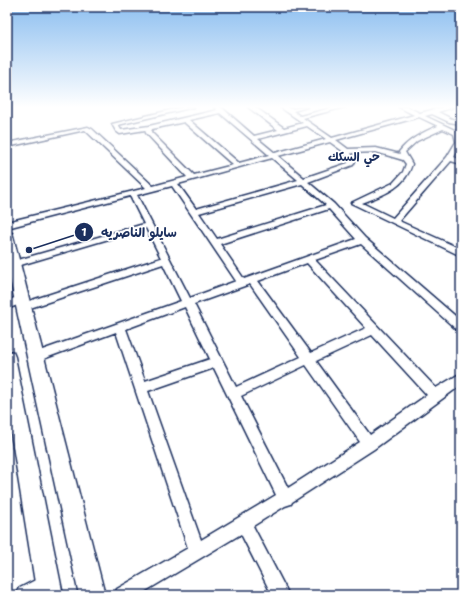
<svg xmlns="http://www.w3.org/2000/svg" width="468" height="602" font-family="'Shantell Sans','Playpen Sans Arabic',sans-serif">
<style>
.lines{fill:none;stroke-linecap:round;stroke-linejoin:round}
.street-casing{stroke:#1b2f5e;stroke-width:3}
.secondary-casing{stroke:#1b2f5e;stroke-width:3}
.street{fill:#fff;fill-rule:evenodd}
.secondary{fill:#fff;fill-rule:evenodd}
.labels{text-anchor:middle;stroke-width:3.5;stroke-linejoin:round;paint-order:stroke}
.far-quarter-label{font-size:12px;font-weight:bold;fill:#1b2f5e;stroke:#fff}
.leader{fill:none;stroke:#1b2f5e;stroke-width:1.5}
.callout-dot{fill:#1b2f5e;stroke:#fff;stroke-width:1.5}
.mark-label{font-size:12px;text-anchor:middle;font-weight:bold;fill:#fff}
.callout-label{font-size:13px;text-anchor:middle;font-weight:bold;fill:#1b2f5e;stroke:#fff;stroke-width:3.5;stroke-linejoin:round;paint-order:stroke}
</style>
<rect width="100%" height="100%" fill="#fff"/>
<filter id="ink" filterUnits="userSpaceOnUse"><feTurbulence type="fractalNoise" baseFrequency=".025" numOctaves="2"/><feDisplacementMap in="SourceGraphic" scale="8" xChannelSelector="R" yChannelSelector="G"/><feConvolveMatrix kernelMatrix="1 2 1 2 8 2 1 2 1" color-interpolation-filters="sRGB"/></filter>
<g filter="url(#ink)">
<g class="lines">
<defs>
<g id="street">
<path d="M183 107H194L118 125 121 130 149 126 217 110 214 107H221L254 136 278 130 248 107H255L284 128 303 123 280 107H287L290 109 307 107 293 111 300 116 335 107H345L303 118 332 138 414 115 399 107H407L420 113 443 107H453L438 112 452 119 461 120V124L449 122 432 114 425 116 459 132 461 144 454 157 461 160V164L451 161 399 221 461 249V256L351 203 393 183 403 172 406 164 403 160 376 152 351 153 355 161 353 165 308 182 334 204 365 238 461 321V331L457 330 361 244 315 260 436 388 461 373V385L374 449 292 502 291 504 285 506 253 526 289 595H272L241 534 139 595H115L117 589 188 548 116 332 35 362 31 360 29 357 31 354 181 301 163 264 24 310 20 309 19 306 20 304 7 309V301L22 295 26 296 27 299 26 302 161 258 146 228 14 267 11 266 9 264 11 262 144 224 130 196 7 228V222L146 188 85 130 7 147V143L88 127 92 129 153 186 187 177 146 133 145 130 120 134 116 131 112 124ZM220 113 269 155 239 163 189 120ZM419 117 438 126C423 132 409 139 399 152L400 154 376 148 348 149 336 140ZM184 122 233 165 194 175 151 132 152 129ZM307 126 326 139 275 153 258 139ZM443 129 454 134 456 142 447 157 393 218 362 203C383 195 405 188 412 164L405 152 417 141ZM330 142 344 152 349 161 348 163 304 178 278 156ZM272 158 298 180 196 209 178 184ZM302 184 326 205 217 239 199 213ZM172 186 236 281 190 298 137 195ZM329 209 356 239 244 279 220 244ZM307 263 366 328 311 353 258 281ZM250 284 301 357 236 387 194 304ZM185 307 210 359 145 381 126 329ZM372 335 427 395 370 435 316 361ZM306 365 360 442 288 488 241 396ZM214 368 276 495 201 540 148 391Z"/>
<path d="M47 574 53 576 55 582C49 598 30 595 16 595L18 589Z"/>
</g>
<g id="secondary">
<polygon points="7,232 12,233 13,236 105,595 79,595 7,265"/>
<polygon points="7,350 13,352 15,357 63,595 37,595 7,409"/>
</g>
</defs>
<!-- street casing -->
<use href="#street" class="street-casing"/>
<!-- secondary casing -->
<use href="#secondary" class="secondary-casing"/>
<!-- street -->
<use href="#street" class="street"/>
<!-- secondary -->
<use href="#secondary" class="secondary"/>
</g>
</g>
<!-- sky -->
<linearGradient id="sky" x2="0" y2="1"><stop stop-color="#8bbef0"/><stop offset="0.56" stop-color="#fff"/><stop offset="1" stop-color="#fff" stop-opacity="0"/></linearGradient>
<rect width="468" height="191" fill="url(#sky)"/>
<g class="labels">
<!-- far-quarter labels -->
<g class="far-quarter-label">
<text x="354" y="161">حي السكك</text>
</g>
</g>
<!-- callouts -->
<path class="leader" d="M29 250L84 232"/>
<g class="callout-dot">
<circle cx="29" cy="250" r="4"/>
<circle cx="84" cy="232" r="10"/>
</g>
<g class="mark-label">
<text x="84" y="236">1</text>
</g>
<g class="callout-label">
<text x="139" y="237">سايلو الناصريه</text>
</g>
<!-- margin -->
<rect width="468" height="602" fill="none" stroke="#fff" stroke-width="24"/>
<rect x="12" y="12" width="444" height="578" fill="none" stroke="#1b2f5e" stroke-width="1.5" filter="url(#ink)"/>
</svg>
